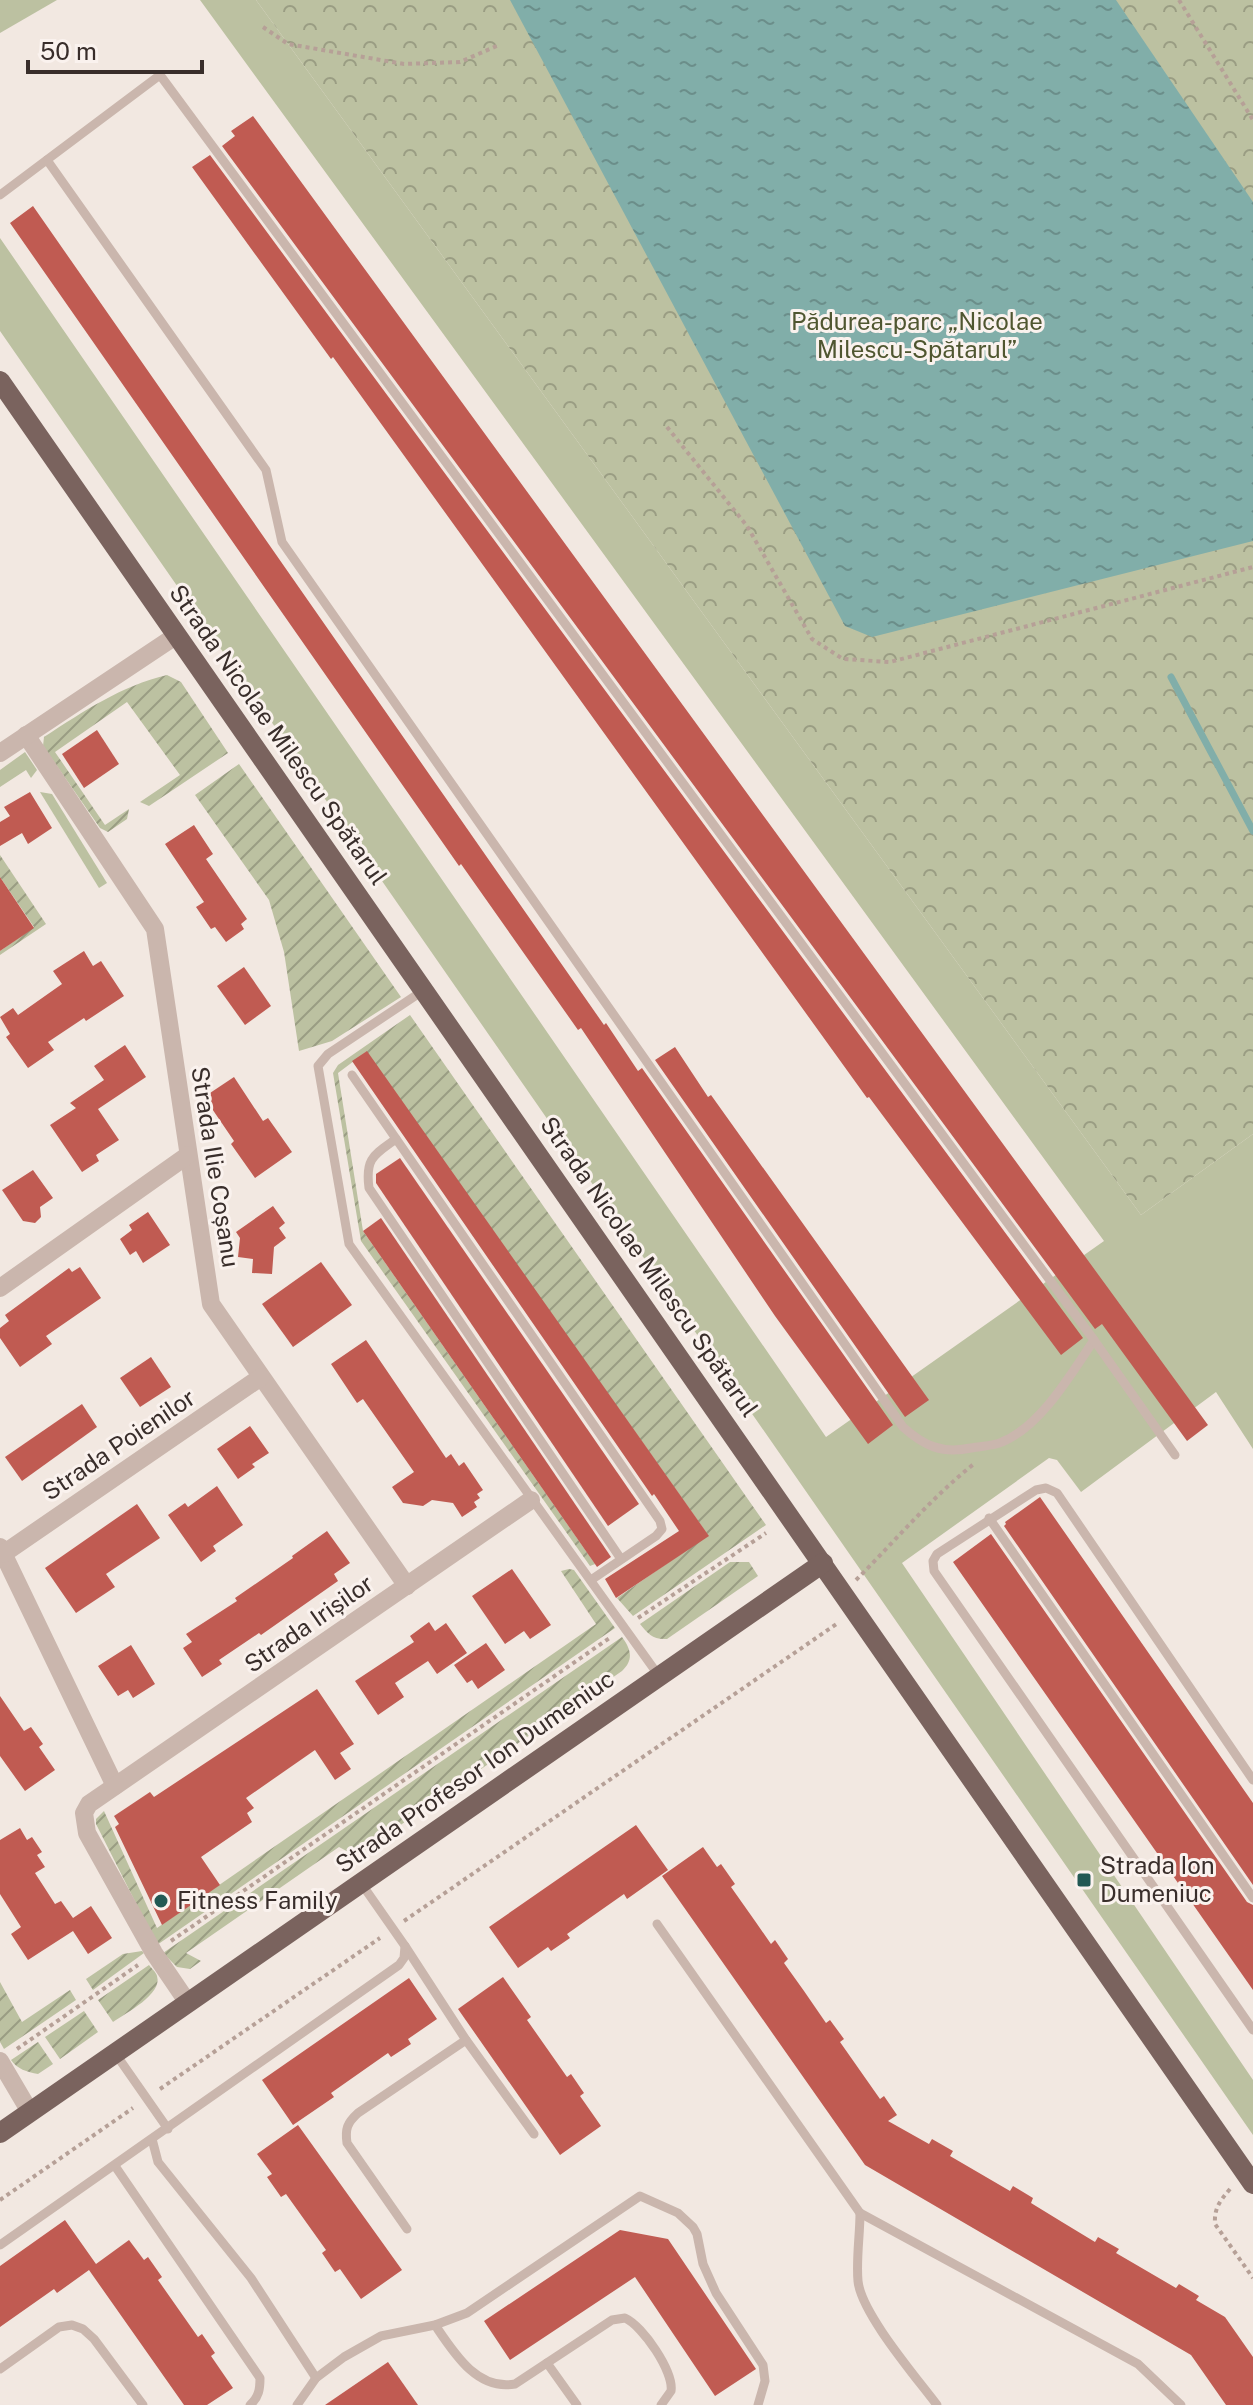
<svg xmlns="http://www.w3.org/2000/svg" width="1253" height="2405" font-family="'Public Sans',sans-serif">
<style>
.grass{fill:#bcc1a1}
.forest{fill:url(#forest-crowns)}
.garden{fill:url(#garden-furrows)}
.water{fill:url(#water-ripples)}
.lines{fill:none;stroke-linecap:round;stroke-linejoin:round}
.stream{stroke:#81aea9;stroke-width:7}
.building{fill:#c05b52}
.path{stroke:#b6a097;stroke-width:4;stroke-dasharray:4 4;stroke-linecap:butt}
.lane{stroke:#cab6ad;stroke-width:9}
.street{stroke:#cab6ad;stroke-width:18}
.primary{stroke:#7a635e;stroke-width:20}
.poi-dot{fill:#235954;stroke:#faf2ee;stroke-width:3}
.labels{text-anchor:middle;stroke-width:6;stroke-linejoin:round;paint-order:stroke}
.park-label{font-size:24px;fill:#4f5630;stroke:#faf2ee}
.street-label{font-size:24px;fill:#392e2b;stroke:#faf2ee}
.poi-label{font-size:24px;fill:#392e2b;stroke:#faf2ee;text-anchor:start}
</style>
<defs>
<pattern id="forest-crowns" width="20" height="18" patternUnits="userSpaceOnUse" patternTransform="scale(2)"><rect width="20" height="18" fill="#bcc1a1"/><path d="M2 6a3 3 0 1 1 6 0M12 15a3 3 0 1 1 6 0" fill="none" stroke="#9a9d83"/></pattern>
<pattern id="garden-furrows" width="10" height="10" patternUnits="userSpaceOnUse" patternTransform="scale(2)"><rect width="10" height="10" fill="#bcc1a1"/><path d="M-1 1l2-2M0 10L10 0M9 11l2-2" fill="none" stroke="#9a9d83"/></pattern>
<pattern id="water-ripples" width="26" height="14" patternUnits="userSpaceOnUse" patternTransform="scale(2)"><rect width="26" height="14" fill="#81aea9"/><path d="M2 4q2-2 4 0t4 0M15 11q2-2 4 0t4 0" fill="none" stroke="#6b8e8a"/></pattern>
</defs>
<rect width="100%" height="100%" fill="#f2e8e1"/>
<!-- grass -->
<g class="grass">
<polygon points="0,0 57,0 0,33"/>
<polygon points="200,0 256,0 1141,1215 1253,1134 1253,1449 1216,1392 1081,1492 1057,1460 1049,1458 902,1563 1253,2080 1253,2135 0,331 0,238 826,1437 1104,1241"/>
<polygon points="25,752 37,770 31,778 26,770 0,787 0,770"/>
<polygon points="40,792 52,794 107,883 99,888"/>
</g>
<!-- forest -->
<polygon class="forest" points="256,0 1253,0 1253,1134 1141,1215"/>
<!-- garden -->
<g class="garden">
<path d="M167 675 181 682 228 753 149 806 140 802 180 775 127 702 55 752 105 825 129 809 127 819 108 832 100 828 43 746 44 737C84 711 121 686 167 675Z"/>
<polygon points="239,764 401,997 332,1041 299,1051 284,952 269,900 195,795"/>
<polygon points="0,855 46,924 0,955 0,951 34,927 0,877"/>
<polygon points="410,1015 766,1525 633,1616 617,1598 708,1535 366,1052 338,1073 363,1231 595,1564 590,1566 361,1241 333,1073 338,1065"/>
<path d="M730 1562H749L758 1576 667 1639C653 1640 648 1634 640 1624Z"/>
<polygon points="569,1569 574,1570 615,1628 157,1945 96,1824 96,1819 104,1811 157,1928 596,1624 561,1571"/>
<path d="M622 1637C631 1649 634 1660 622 1671L356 1856 339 1847 186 1953 201 1961 190 1969 177 1967 163 1953Z"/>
<polygon points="142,1951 144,1953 93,1990 86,1979 123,1954"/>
<path d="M149 1965C152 1969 156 1972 157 1976 163 1994 126 2013 113 2022L98 2000Z"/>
<polygon points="0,1982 22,2022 70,1990 76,2000 4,2049 0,2042"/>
<polygon points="84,2011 98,2032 60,2059 45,2037"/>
<path d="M38 2042 53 2064 38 2074C27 2072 17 2069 11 2060Z"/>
</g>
<!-- water -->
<polygon class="water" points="510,0 1116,0 1253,202 1253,541 872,637 845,626"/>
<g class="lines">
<!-- stream -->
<polyline class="stream" points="1171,677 1253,831"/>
</g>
<!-- building -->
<g class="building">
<polygon points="253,116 1208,1425 1187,1441 1102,1324 1095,1329 222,146 235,136 231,131"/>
<polygon points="210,155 1083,1338 1061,1355 869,1097 867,1098 333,357 331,359 192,167"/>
<polygon points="33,206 604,1025 606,1023 638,1071 642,1068 893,1425 868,1444 775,1316 581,1028 578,1030 461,864 459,866 10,223"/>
<polygon points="97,730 119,764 84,788 62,754"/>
<polygon points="30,792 52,828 28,844 22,833 0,846 0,822 10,816 4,807"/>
<polygon points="194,825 213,854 206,859 247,919 241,924 244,929 226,942 215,927 211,929 196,907 204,902 165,844"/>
<polygon points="0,877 34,928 0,951"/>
<polygon points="84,951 93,966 101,961 124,996 86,1021 84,1018 48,1042 54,1050 28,1068 6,1037 10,1034 0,1017 13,1008 18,1015 62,984 53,971"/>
<polygon points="244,967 271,1006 245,1025 217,986"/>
<polygon points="125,1045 146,1077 98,1109 119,1140 96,1155 99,1161 82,1172 50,1125 76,1108 70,1103 104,1080 94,1066"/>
<polygon points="675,1047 708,1097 711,1095 929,1400 905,1417 655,1060"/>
<polygon points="367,1051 709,1536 616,1598 605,1579 679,1531 654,1494 652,1496 352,1061"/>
<polygon points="234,1077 263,1121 268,1118 292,1152 255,1178 231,1144 234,1141 204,1097"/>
<polygon points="400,1158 639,1504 608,1526 376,1183 376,1174"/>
<polygon points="33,1170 53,1198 40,1207 41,1217 35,1223 23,1221 2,1190"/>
<polygon points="273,1206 285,1223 279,1228 286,1238 274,1247 272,1274 252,1273 253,1259 238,1257 240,1238 236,1232"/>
<polygon points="148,1212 170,1245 143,1263 136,1251 130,1255 120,1239 132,1230 129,1225"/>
<polygon points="381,1218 611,1557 597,1567 363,1231"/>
<polygon points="321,1262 352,1305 293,1347 262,1304"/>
<polygon points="80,1267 101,1298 46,1336 52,1344 20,1367 0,1338 0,1328 9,1321 5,1315 69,1268 72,1272"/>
<polygon points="366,1340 446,1458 451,1454 459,1466 464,1462 483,1490 477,1494 480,1498 474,1502 477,1507 462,1517 453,1503 432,1500 423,1506 403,1503 392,1487 414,1472 363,1399 357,1403 331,1364"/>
<polygon points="151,1357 171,1387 140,1407 120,1378"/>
<polygon points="82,1404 97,1427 22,1481 5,1457"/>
<polygon points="250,1426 269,1453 252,1464 255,1467 238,1479 217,1449"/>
<polygon points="217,1486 243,1525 213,1546 216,1551 201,1562 168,1515 185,1503 188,1507"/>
<polygon points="1040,1497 1253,1803 1253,1885 1004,1526 1006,1524 1005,1522"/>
<polygon points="137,1504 160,1538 106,1574 115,1587 76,1613 45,1568"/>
<polygon points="327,1531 350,1563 334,1574 338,1581 261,1635 259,1633 219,1660 222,1664 202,1677 183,1648 192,1642 186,1634 237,1601 235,1598 293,1558 292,1556"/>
<polygon points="991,1534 1247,1902 1253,1905 1253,1990 953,1562"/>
<polygon points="512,1569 551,1625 530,1639 524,1631 505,1644 472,1596"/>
<polygon points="429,1622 435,1631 446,1623 467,1653 437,1674 428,1661 395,1683 404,1697 378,1715 355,1681 414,1642 410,1636"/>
<polygon points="486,1643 505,1670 478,1689 472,1680 467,1683 454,1665"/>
<polygon points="131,1645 155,1684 133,1698 128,1690 118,1696 98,1666"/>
<polygon points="317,1689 354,1744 340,1753 351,1769 335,1780 315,1750 246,1798 254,1808 247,1813 252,1822 201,1857 220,1885 162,1925 115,1827 119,1824 114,1816 150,1792 154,1797"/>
<polygon points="0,1696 24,1731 31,1727 43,1744 39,1747 55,1770 25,1791 0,1756"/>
<polygon points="636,1825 668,1870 627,1899 624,1894 567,1934 570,1938 551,1951 548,1947 518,1968 489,1927"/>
<polygon points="20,1828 27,1840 32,1837 42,1852 37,1855 45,1867 35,1873 55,1904 61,1901 73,1918 91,1906 112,1938 88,1954 73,1931 28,1960 11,1934 21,1927 0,1894 0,1840"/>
<polygon points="703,1847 717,1867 721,1864 735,1884 731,1887 755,1921 771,1944 775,1940 788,1959 784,1963 804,1991 826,2023 830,2020 844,2039 840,2042 880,2099 884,2096 897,2115 888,2121 929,2144 932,2139 953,2151 950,2156 1010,2191 1013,2186 1033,2198 1031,2203 1062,2222 1095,2242 1098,2237 1119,2249 1116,2253 1176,2288 1179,2284 1199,2296 1196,2300 1225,2317 1253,2357 1253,2405 1226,2405 1191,2355 865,2165 662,1876"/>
<polygon points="503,1977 531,2017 527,2020 567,2077 571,2074 584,2093 580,2096 601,2126 560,2155 458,2009"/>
<polygon points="409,1978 437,2019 408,2039 411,2044 391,2057 388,2053 331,2093 334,2097 293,2125 262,2080"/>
<polygon points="298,2125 402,2270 361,2299 340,2269 335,2272 322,2253 326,2250 286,2194 281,2197 267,2177 272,2174 257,2154"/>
<polygon points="65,2220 96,2264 129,2240 144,2260 148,2257 162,2277 158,2280 198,2337 202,2334 215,2353 211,2356 233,2388 207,2405 184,2405 89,2270 57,2293 54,2289 0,2327 0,2266"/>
<polygon points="620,2230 668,2239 756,2369 715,2396 635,2277 510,2360 484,2321"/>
<polygon points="388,2362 418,2405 325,2405"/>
</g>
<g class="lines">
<!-- path -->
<g class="path">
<polyline points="1179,0 1253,120"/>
<polyline points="263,27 288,44 404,64 460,62 499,45"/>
<polyline points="667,427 747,526 812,639 843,659 890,662 1253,567"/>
<path d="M856 1580C896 1540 931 1498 975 1463"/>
<polyline points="638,1618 766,1533"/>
<polyline points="404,1921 838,1623"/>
<polyline points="171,1941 611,1637"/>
<polyline points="17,2049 138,1965"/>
<polyline points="160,2089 380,1938"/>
<path d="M1230 2189C1220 2201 1214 2208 1215 2224L1253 2278"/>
<polyline points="0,2200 133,2108"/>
</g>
<!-- lane -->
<g class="lane">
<path d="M47 160 266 470 282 542 903 1427C924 1446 942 1454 971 1448 981 1446 993 1446 1002 1442 1041 1426 1071 1374 1094 1340"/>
<polyline points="0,195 160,75 1094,1340 1175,1455"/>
<polyline points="424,990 328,1054 318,1066 349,1244 659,1676"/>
<polyline points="352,1075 660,1521 662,1529 656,1536 591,1580"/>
<path d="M396 1139C374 1155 365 1158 369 1188L621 1559"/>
<polyline points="989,1518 1253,1898"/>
<polyline points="1253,1780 1057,1493 1046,1488 1036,1490 937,1554 933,1561 934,1571 1253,2030"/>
<polyline points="657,1924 860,2213 1138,2364 1181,2405"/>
<polyline points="405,1946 466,2040 534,2134"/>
<polyline points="115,2053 168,2129"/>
<polyline points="152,2139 158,2162 251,2278 316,2378"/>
<path d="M115 2166 260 2378C260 2389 259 2397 250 2405"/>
<path d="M860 2213C860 2235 856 2259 858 2281 861 2313 916 2377 937 2405"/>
<path d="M407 2229 347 2143C345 2129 347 2123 358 2113L466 2040"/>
<polyline points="0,2245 399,1965 404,1958 405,1946 361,1883"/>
<path d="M435 2325C454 2353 477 2391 515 2384L612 2320 625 2318C643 2326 674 2372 671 2391L661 2405"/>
<polyline points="547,2363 577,2405"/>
<polyline points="0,2369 59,2327 72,2325 83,2329 94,2339 143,2405"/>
<polyline points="297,2405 316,2378 344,2357 381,2336 435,2325 467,2313 640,2196 678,2213 693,2227 697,2234 703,2264 716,2293 763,2365 765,2381 758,2405"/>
</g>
<!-- street -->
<g class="street">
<polyline points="26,735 155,929 211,1304 407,1586"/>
<polyline points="0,753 177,635"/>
<polyline points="0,1288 188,1155"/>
<polyline points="0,1547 115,1786"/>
<polyline points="3,1554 261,1377"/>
<polyline points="188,2003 154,1953 87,1833 84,1813 89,1804 531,1500"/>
<polyline points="0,2061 30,2112"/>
</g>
<!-- primary -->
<g class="primary">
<polyline points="0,381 1253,2184"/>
<polyline points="0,2133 823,1563"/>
</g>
</g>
<!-- markers -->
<g class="poi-dot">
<rect x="1076" y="1872" width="16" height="16" rx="4"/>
<circle cx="161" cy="1901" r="8"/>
</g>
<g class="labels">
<!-- park labels -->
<g class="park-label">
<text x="917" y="330">Pădurea-parc „Nicolae<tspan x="917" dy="28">Milescu-Spătarul”</tspan></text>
</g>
<!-- street labels -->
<g class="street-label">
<text transform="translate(278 735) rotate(55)" y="8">Strada Nicolae Milescu Spătarul</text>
<text transform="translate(215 1167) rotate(81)" y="8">Strada Ilie Coșanu</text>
<text transform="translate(649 1267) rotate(55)" y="8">Strada Nicolae Milescu Spătarul</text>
<text transform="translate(119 1445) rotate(-34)" y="8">Strada Poienilor</text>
<text transform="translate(309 1624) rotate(-35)" y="8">Strada Irișilor</text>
<text transform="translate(475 1772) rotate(-35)" y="8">Strada Profesor Ion Dumeniuc</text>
</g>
<!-- poi labels -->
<g class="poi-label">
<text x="1100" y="1874">Strada Ion<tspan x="1100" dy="28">Dumeniuc</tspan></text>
<text x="177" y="1909">Fitness Family</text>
</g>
</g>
<!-- scale -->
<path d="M28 60v12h174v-12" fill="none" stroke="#392e2b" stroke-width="4"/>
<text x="40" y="60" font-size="24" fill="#392e2b" stroke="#faf2ee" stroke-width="6" paint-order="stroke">50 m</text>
</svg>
